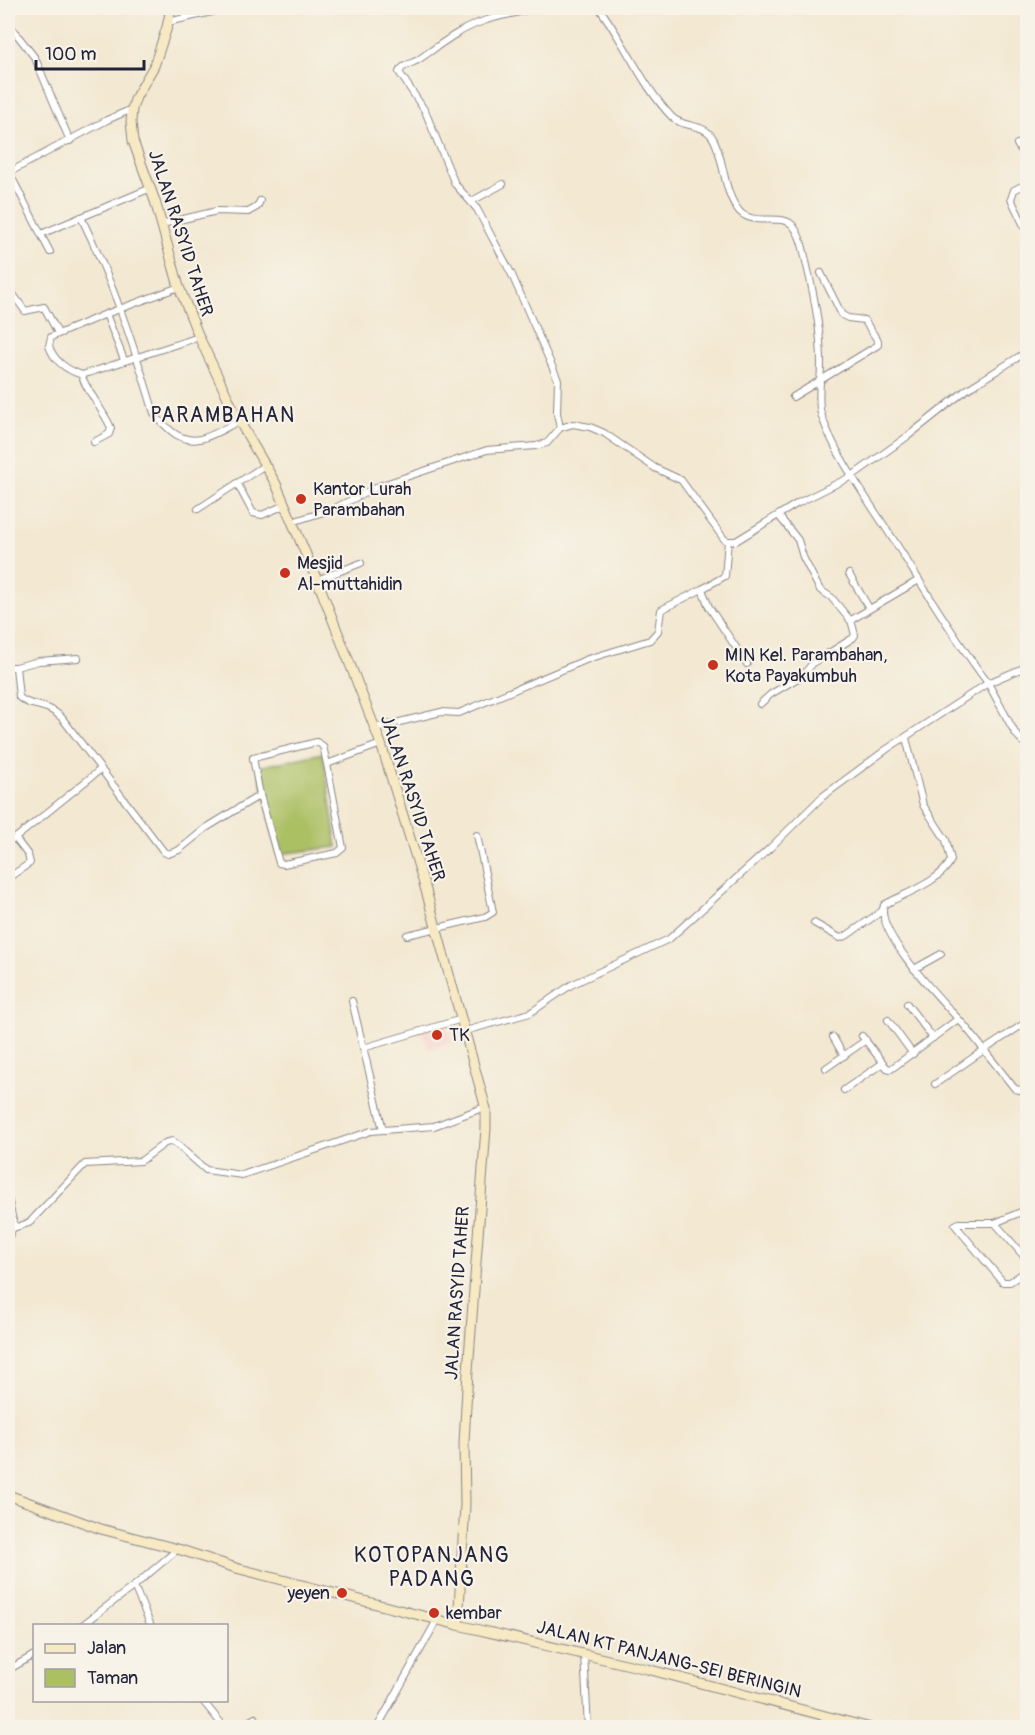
<svg xmlns="http://www.w3.org/2000/svg" width="1035" height="1735" font-family="Pangolin,sans-serif">
<style>
.built{fill:#f7d0ca}
.green{fill:#abbf63;stroke:#66704f;stroke-width:1.5}
.lines{fill:none;stroke-linecap:round;stroke-linejoin:round}
.street-casing{stroke:#8a8586;stroke-width:8}
.secondary-casing{stroke:#8a8586;stroke-width:11}
.street{stroke:#fff;stroke-width:6}
.secondary{stroke:#f6e9c3;stroke-width:9}
.poi-dot{fill:#c8321e;stroke:#f7f3e8;stroke-width:2}
.labels{text-anchor:middle;stroke-width:4.5;stroke-linejoin:round;paint-order:stroke}
.street-label{font-size:18px;fill:#22223b;stroke:#f7f3e8}
.poi-label{font-size:18px;fill:#22223b;stroke:#f7f3e8;text-anchor:start}
.quarter-label{font-size:21px;letter-spacing:1.5px;fill:#22223b;stroke:#f7f3e8}
</style>
<rect width="100%" height="100%" fill="#f7f3e8"/>
<filter id="ink" filterUnits="userSpaceOnUse"><feTurbulence type="fractalNoise" baseFrequency=".0167" numOctaves="2"/><feDisplacementMap in="SourceGraphic" scale="12" xChannelSelector="R" yChannelSelector="G"/><feConvolveMatrix kernelMatrix="1 2 1 2 8 2 1 2 1" color-interpolation-filters="sRGB"/></filter>
<filter id="wash" filterUnits="userSpaceOnUse"><feTurbulence type="fractalNoise" baseFrequency=".008" numOctaves="4" result="noise"/><feDisplacementMap in="SourceGraphic" scale="24" xChannelSelector="R" yChannelSelector="G"/><feGaussianBlur stdDeviation="1.35" result="paint"/><feColorMatrix in="noise" values="0 0 0 0 0 0 0 0 0 0 0 0 0 0 0 0 0 1.4 0 .05"/><feComposite in="paint" operator="in"/></filter>
<g filter="url(#wash)">
<rect width="100%" height="100%" fill="#f3e8d1"/>
<!-- built -->
<polygon class="built" points="443,1018 453,1041 429,1050 421,1029"/>
<!-- green -->
<polygon class="green" points="323,753 337,847 278,854 258,767"/>
</g>
<g filter="url(#ink)">
<g class="lines">
<defs>
<g id="street">
<path d="M532 8C517 14 502 15 487 20 460 28 440 45 418 60 411 64 402 65 399 72L425 111 455 184 477 209 512 275 558 380 557 413 560 428"/>
<polyline points="168,22 216,11 219,8"/>
<polyline points="8,23 35,58 70,141"/>
<polyline points="1017,144 1028,164"/>
<polyline points="9,172 50,252"/>
<polyline points="8,173 107,120 132,109"/>
<polyline points="1028,183 1014,190 1011,199 1028,234"/>
<polyline points="472,201 503,184"/>
<path d="M81 217C112 280 134 346 154 413 158 420 164 424 170 430 194 451 215 433 239 421"/>
<polyline points="162,224 217,211 248,212 257,207 260,201"/>
<polyline points="41,234 151,188"/>
<polyline points="8,287 25,311 44,307 58,333"/>
<polyline points="106,314 124,360"/>
<path d="M82 375C67 370 54 361 49 346L51 337 106 314 179 287"/>
<polyline points="793,397 878,345 878,341 864,320 848,318 842,315 821,273"/>
<path d="M94 442 109 434 111 428C106 414 82 384 82 375L199 337"/>
<polyline points="237,483 253,513 262,515 285,505"/>
<polyline points="198,509 265,465"/>
<polyline points="778,515 798,540 803,557 820,590 831,597 850,620"/>
<polyline points="292,522 333,509 379,486 487,450 536,446 547,443 560,428 573,424 590,427 604,433 655,468 681,480 724,539 728,541 736,541 798,503 852,476 908,436 966,390 1028,351"/>
<polyline points="728,541 725,576 702,589 709,607 747,664"/>
<polyline points="849,574 869,608"/>
<polyline points="317,580 361,563"/>
<polyline points="1028,666 988,683 1015,733 1028,748"/>
<polyline points="8,667 16,667 39,661 78,658"/>
<path d="M16 667 19 697C29 708 47 702 62 718L164 852 168 854 179 850 206 828 260 795"/>
<polyline points="760,704 771,694 803,675 813,663 853,638 855,635 851,620 919,580"/>
<polyline points="375,728 441,712 459,713 588,659 650,640 658,631 661,610 702,589"/>
<path d="M906 738 923 805 946 840 951 860C941 882 903 894 884 905 874 932 945 1004 963 1024 970 1032 977 1041 984 1050L1028 1021"/>
<polyline points="327,764 343,848 337,853 284,864 279,863 260,795 253,758 317,742 323,746 327,764 381,744"/>
<polyline points="8,842 18,836 101,769"/>
<polyline points="8,878 30,863 28,855 15,838"/>
<polyline points="814,923 840,938 846,936 882,911"/>
<polyline points="407,935 485,917 493,912 477,835"/>
<polyline points="914,969 941,954"/>
<polyline points="352,1001 383,1130"/>
<polyline points="907,1004 933,1038"/>
<polyline points="888,1020 913,1054"/>
<path d="M465 1031 530 1013 571 985 669 939 769 849 822 797 887 749 988 683C952 636 923 585 891 536 868 500 834 454 821 414 817 398 821 380 821 364 821 330 815 299 807 266 804 253 802 238 794 227 784 212 755 227 740 212 723 193 725 162 714 140 705 122 684 129 672 117 643 87 624 41 599 8"/>
<polyline points="862,1036 887,1068 891,1069 958,1019"/>
<polyline points="833,1037 844,1056"/>
<polyline points="363,1048 462,1019"/>
<polyline points="826,1068 866,1040"/>
<polyline points="935,1084 984,1050 1015,1089 1020,1090 1028,1086"/>
<polyline points="844,1090 883,1063"/>
<polyline points="8,1198 14,1225 8,1238"/>
<polyline points="1028,1212 1023,1211 995,1223 959,1223 955,1225 1003,1282 1010,1282 1028,1270"/>
<polyline points="995,1223 1028,1261"/>
<polyline points="13,1228 29,1223 85,1164 141,1161 165,1143 173,1141 206,1170 242,1175 371,1131 434,1126 485,1107"/>
<polyline points="81,1626 134,1586"/>
<polyline points="151,1626 134,1586 178,1549"/>
<polyline points="584,1654 588,1728"/>
<polyline points="8,1670 34,1655"/>
<polyline points="202,1700 225,1728"/>
<polyline points="238,1728 255,1718 263,1728"/>
<polyline points="377,1728 437,1620"/>
</g>
<g id="secondary">
<polyline points="8,1495 101,1529 178,1549 236,1568 458,1625 465,1505 464,1442 468,1371 486,1128 486,1109 425,887 381,744 322,592 276,484 238,419 199,337 179,287 155,201 133,141 131,122 132,109 136,97 154,66 167,27 171,8"/>
<polyline points="458,1625 647,1669 871,1728"/>
</g>
</defs>
<!-- street casing -->
<use href="#street" class="street-casing"/>
<!-- secondary casing -->
<use href="#secondary" class="secondary-casing"/>
<!-- street -->
<use href="#street" class="street"/>
<!-- secondary -->
<use href="#secondary" class="secondary"/>
</g>
</g>
<!-- markers -->
<g class="poi-dot">
<circle cx="301" cy="499" r="6"/>
<circle cx="285" cy="573" r="6"/>
<circle cx="713" cy="665" r="6"/>
<circle cx="437" cy="1035" r="6"/>
<circle cx="342" cy="1593" r="6"/>
<circle cx="434" cy="1613" r="6"/>
</g>
<g class="labels">
<!-- street labels -->
<g class="street-label">
<text transform="translate(181 233) rotate(72)" y="6">JALAN RASYID TAHER</text>
<text transform="translate(413 798) rotate(72)" y="6">JALAN RASYID TAHER</text>
<text transform="translate(457 1293) rotate(-86)" y="6">JALAN RASYID TAHER</text>
<text transform="translate(669 1659) rotate(14)" y="6">JALAN KT PANJANG-SEI BERINGIN</text>
</g>
<!-- poi labels -->
<g class="poi-label">
<text x="313" y="495">Kantor Lurah<tspan x="313" dy="21">Parambahan</tspan></text>
<text x="297" y="569">Mesjid<tspan x="297" dy="21">Al-muttahidin</tspan></text>
<text x="725" y="661">MIN Kel. Parambahan,<tspan x="725" dy="21">Kota Payakumbuh</tspan></text>
<text x="449" y="1041">TK</text>
<text x="330" y="1599" text-anchor="end">yeyen</text>
<text x="446" y="1619">kembar</text>
</g>
<!-- quarter labels -->
<g class="quarter-label">
<text x="223" y="422">PARAMBAHAN</text>
<text x="432" y="1562">KOTOPANJANG<tspan x="432" dy="24">PADANG</tspan></text>
</g>
</g>
<!-- margin -->
<rect width="1035" height="1735" fill="none" stroke="#f7f3e8" stroke-width="30"/>
<!-- legend -->
<rect x="33" y="1624" width="195" height="78" fill="#f7f3e8" stroke="#a29fa3" stroke-width="1.5"/>
<rect x="45" y="1644" width="30" height="9" fill="#f6e9c3" stroke="#a29fa3" stroke-width="1.5"/>
<text x="87" y="1654" font-size="18" fill="#22223b">Jalan</text>
<rect x="45" y="1669" width="30" height="18" fill="#abbf63" stroke="#a29fa3" stroke-width="1.5"/>
<text x="87" y="1684" font-size="18" fill="#22223b">Taman</text>
<!-- scale -->
<path d="M36 60v9h108v-9" fill="none" stroke="#22223b" stroke-width="3"/>
<text x="45" y="60" font-size="18" fill="#22223b" stroke="#f7f3e8" stroke-width="4.5" paint-order="stroke">100 m</text>
</svg>
